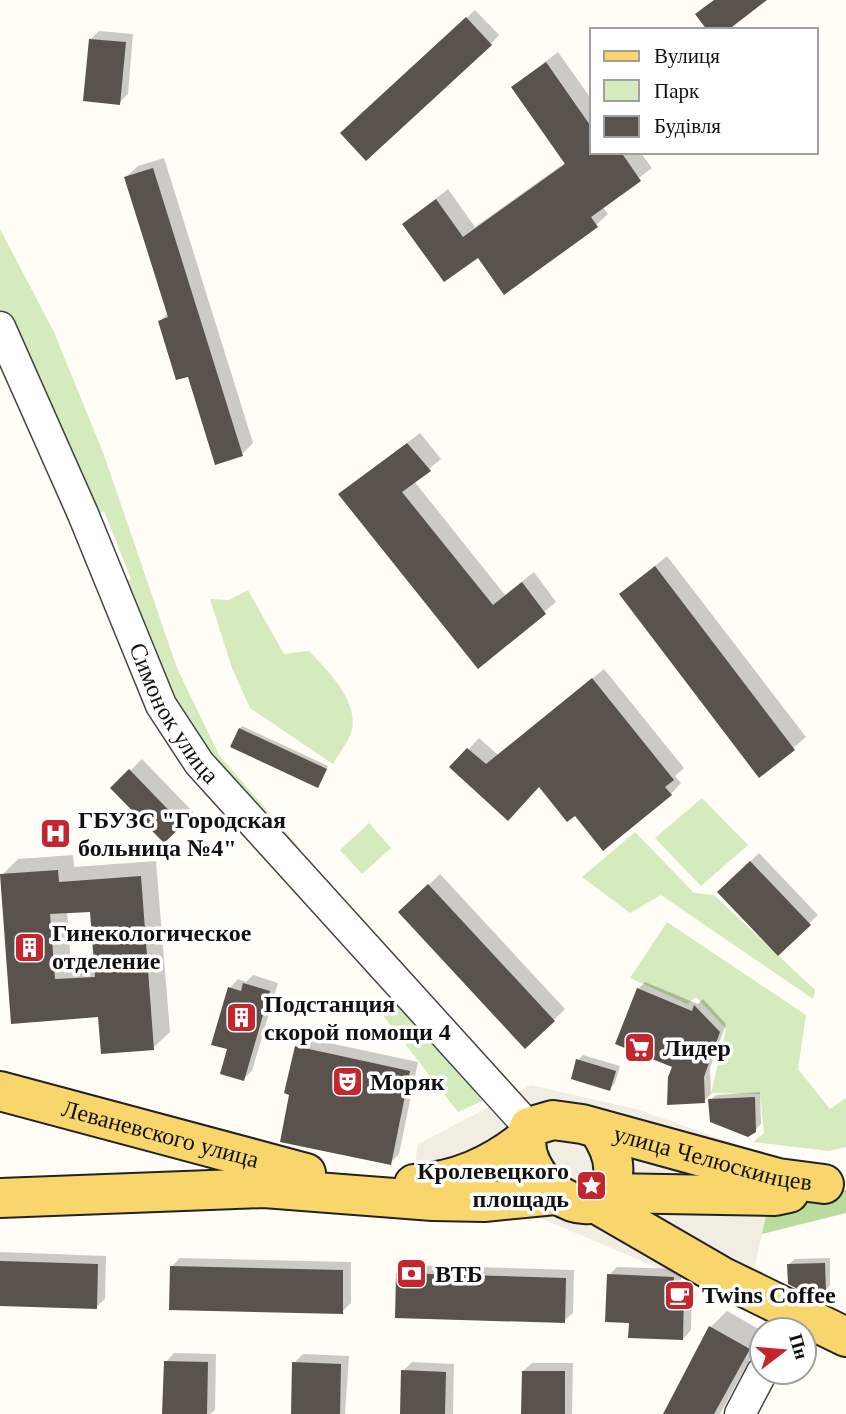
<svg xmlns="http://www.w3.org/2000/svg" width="846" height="1414" font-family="Georgia,serif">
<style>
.green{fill:#d5ebbd}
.forest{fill:#b9dc9c}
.plaza{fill:#f1ede2}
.shadow{fill:#0003;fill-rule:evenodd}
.building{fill:#5a524d;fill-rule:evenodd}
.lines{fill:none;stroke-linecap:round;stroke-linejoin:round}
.minor-casing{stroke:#444;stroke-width:33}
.major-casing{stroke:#222;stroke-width:42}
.minor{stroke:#fff;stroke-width:30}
.major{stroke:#f9d66b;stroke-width:38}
.labels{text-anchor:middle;stroke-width:7;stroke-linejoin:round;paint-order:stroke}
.street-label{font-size:24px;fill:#111;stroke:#fff}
.poi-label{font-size:24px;font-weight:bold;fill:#111;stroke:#fff;text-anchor:start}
</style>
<rect width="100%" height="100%" fill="#fffdf5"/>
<!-- green -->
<g class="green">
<polygon points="0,229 54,332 104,455 177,668 219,755 298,846 290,856 203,761 116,586 131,579 104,511 90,518 0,309"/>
<path d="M248 590 284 654 309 651C328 671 358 700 352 730 349 741 339 753 333 764L250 708 232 668 210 599 229 600Z"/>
<polygon points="702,798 748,845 701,886 655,838"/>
<polygon points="369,823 391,848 362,874 340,850"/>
<polygon points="635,832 694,893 714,895 815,990 813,999 661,895 630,913 582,877"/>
<polygon points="667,922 806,1015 798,1069 830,1109 846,1098 846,1147 828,1151 753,1142 764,1133 760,1094 711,1093 726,1029 696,997 687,1004 630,978"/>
<polygon points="401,998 484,1100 458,1112 381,1013"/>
</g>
<!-- forest -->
<polygon class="forest" points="846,1190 846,1213 746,1238 727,1215"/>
<!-- plaza -->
<polygon class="plaza" points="531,1085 636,1109 779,1159 746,1305 540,1218 407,1211 418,1144"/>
<!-- shadow -->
<g class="shadow">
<polygon points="475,10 499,35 491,44 351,124"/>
<polygon points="99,31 133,34 128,94 119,103 90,40"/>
<polygon points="558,52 592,100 592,152 640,152 652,168 602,206 608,214 596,225 478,255 404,224 448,189 475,227 566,162 513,87"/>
<polygon points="164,158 253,443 242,454 189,375 160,321 169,312 126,177 138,166"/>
<polygon points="420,433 441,459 414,481 505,595 534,572 556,602 478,667 341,494"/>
<polygon points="667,556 806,737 760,776 621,594"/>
<polygon points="604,669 684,768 675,776 681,783 671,794 576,813 540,785 452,767 479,738 498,755"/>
<polygon points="242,726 328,766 320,783 240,729"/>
<polygon points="142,759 193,812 164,841 113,788"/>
<polygon points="759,853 818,915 778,953 719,892"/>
<path d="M73 855 74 867 156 861 170 1032 153 1048 100 1016 13 1022 2 875 18 859ZM91 910 95 962 71 964 67 911Z"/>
<polygon points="440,874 565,1009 554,1020 412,901"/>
<polygon points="253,975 278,983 252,1071 243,1079 230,1048 230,988 238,979 246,982"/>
<polygon points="645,982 698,1004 703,999 726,1024 710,1068 711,1094 704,1101 674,1066 638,989"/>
<polygon points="306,1038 418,1062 399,1154 390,1163 297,1047"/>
<polygon points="583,1055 620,1066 615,1083 610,1089 578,1060"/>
<polygon points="760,1092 761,1124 755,1130 710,1100 716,1095"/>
<polygon points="0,1252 106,1256 105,1299 96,1307 0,1304"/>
<polygon points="180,1258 351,1262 351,1303 342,1312 171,1267"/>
<polygon points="830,1258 830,1285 825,1291 789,1264 795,1259"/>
<polygon points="407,1265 574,1270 573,1313 564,1321 398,1274"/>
<polygon points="617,1267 681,1269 681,1285 692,1285 691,1330 683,1339 631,1322 609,1275"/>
<polygon points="727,1311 762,1331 762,1337 720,1414 664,1414 711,1327"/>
<polygon points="174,1353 216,1354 215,1410 210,1414 164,1414 166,1362"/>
<polygon points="303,1354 349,1356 345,1414 292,1414 294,1363"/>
<polygon points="412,1362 454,1364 453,1414 402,1414 403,1371"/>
<polygon points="532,1363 573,1363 572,1414 523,1414 523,1371"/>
</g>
<!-- building -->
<g class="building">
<polygon points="714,0 767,0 728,30 707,30 695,14"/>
<polygon points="466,17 492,45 366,161 340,133"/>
<polygon points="89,39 126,42 120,105 83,101"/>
<polygon points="546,62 592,128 592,152 621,152 641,181 591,217 598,227 504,295 478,258 444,282 402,224 436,199 463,237 565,164 511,87"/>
<polygon points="153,168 243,456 215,465 188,377 176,380 158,321 168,317 124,177"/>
<polygon points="407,443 431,471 402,492 493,605 522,582 546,614 478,669 338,494"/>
<polygon points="655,566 795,750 759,778 619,594"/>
<polygon points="592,678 674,780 665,787 672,795 603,851 575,816 567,822 539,787 508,821 449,767 467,748 486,764"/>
<polygon points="239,728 327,769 318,788 230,747"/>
<polygon points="129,769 183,825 164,843 110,788"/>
<polygon points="750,861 811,925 778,956 717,892"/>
<path d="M58 870 59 882 141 876 154 1050 101 1054 98 1017 11 1024 0 874ZM90 912 95 977 55 979 50 914Z"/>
<polygon points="428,884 555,1021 525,1049 398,912"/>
<polygon points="243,983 270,991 244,1081 220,1074 227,1049 211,1045 228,987 241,991"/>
<polygon points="637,988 692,1011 694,1005 720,1032 704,1077 705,1103 667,1105 668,1077 672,1067 615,1044"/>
<polygon points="295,1046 410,1071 391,1165 280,1142 289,1095 284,1093"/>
<polygon points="576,1059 616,1071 610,1091 571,1079"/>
<polygon points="755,1097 756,1132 748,1137 710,1122 708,1099"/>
<polygon points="0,1261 98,1264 97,1309 0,1306"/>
<polygon points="825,1263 826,1292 805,1293 788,1284 787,1264"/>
<polygon points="170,1266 343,1270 343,1314 169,1310"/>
<polygon points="396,1273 566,1278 565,1323 395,1318"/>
<polygon points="607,1274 674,1277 673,1293 684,1293 683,1340 628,1338 629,1323 605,1322"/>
<polygon points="709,1326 750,1349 714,1414 663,1414"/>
<polygon points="164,1361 208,1362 207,1414 162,1414"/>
<polygon points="292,1362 341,1364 340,1414 291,1414"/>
<polygon points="401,1370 446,1372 445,1414 400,1414"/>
<polygon points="522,1371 565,1371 565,1414 521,1414"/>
</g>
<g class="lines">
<defs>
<g id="minor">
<path id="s1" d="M0 327 83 514 161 705 199 763 529 1127"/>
<polyline points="740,1414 762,1372"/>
</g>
<g id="major">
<path id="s2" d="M0 1091 306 1173"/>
<path id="s3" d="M598 1129C609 1145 618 1164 611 1184 595 1236 510 1177 529 1127L553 1120 582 1124 778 1178 824 1184"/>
<path d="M414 1184C457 1181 491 1166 524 1140"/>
<polyline points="608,1193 775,1196 789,1193"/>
<polyline points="0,1198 264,1188 433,1201 484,1202 555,1195"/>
<polyline points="595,1203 721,1276 846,1337"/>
</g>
</defs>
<!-- minor casing -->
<use href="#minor" class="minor-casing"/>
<!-- major casing -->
<use href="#major" class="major-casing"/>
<!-- minor -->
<use href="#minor" class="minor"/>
<!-- major -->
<use href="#major" class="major"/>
</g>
<!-- icons -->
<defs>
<symbol id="hospital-square" viewBox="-11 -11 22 22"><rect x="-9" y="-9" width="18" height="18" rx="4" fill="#c4262e" stroke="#fff"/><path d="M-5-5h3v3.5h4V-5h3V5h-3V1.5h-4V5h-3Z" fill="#fff"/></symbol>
<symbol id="building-square" viewBox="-11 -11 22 22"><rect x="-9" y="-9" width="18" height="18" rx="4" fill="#c4262e" stroke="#fff"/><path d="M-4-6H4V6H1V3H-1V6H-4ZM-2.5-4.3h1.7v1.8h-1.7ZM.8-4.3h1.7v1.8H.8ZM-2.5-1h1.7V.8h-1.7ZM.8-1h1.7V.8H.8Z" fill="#fff"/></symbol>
<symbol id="supermarket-square" viewBox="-11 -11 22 22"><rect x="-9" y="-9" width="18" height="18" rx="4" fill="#c4262e" stroke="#fff"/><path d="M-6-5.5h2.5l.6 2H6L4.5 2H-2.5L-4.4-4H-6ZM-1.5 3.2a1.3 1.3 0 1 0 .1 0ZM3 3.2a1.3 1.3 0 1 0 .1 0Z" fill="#fff"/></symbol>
<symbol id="theatre-square" viewBox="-11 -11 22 22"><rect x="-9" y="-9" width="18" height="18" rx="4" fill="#c4262e" stroke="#fff"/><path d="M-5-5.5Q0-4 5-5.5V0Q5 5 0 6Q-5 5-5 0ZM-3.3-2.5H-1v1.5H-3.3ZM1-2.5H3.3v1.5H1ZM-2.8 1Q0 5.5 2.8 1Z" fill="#fff"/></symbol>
<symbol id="sight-square" viewBox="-11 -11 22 22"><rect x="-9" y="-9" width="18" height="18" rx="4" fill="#c4262e" stroke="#fff"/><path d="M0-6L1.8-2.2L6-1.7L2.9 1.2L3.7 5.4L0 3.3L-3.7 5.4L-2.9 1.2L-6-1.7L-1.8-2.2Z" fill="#fff"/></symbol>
<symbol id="bank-square" viewBox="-11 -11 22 22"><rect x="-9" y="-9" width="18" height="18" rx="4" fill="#c4262e" stroke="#fff"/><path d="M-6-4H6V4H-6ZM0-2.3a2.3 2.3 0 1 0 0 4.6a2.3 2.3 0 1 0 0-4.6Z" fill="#fff"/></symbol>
<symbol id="cafe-square" viewBox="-11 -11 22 22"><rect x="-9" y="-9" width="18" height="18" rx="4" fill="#c4262e" stroke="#fff"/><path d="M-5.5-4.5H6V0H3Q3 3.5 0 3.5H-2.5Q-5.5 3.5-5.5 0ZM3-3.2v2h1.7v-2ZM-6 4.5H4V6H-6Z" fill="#fff"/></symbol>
</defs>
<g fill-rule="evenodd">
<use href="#hospital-square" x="38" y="816" width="35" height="35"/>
<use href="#building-square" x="12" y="930" width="35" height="35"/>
<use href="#building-square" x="224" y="1000" width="35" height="35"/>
<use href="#supermarket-square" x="622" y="1030" width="35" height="35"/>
<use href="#theatre-square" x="330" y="1064" width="35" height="35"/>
<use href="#sight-square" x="574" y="1168" width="35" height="35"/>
<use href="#bank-square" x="394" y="1256" width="35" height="35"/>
<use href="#cafe-square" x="662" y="1278" width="35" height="35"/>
</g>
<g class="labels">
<!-- street labels -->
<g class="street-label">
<text dy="8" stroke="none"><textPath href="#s1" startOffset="424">Симонок улица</textPath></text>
<text dy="8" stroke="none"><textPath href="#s2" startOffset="166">Леваневского улица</textPath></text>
<text dy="8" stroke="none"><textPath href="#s3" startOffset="392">улица Челюскинцев</textPath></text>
</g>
<!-- poi labels -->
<g class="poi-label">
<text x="78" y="828">ГБУЗС "Городская<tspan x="78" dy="28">больница №4"</tspan></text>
<text x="52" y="941">Гинекологическое<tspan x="52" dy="28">отделение</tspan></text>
<text x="264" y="1012">Подстанция<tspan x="264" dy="28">скорой помощи 4</tspan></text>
<text x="663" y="1056">Лидер</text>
<text x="370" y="1090">Моряк</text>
<text x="569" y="1179" text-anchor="end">Кролевецкого<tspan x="569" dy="28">площадь</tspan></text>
<text x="435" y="1282">ВТБ</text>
<text x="702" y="1303">Twins Coffee</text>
</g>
</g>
<!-- legend -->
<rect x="590" y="28" width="228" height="126" fill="#ffffff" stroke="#a0a0a0" stroke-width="2"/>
<rect x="604" y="51" width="35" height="10" fill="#f9d66b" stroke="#a0a0a0" stroke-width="2"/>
<text x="654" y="63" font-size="21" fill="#111111">Вулиця</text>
<rect x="604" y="80" width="35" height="21" fill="#d5ebbd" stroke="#a0a0a0" stroke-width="2"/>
<text x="654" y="98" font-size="21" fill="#111111">Парк</text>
<rect x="604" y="116" width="35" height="21" fill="#5a524d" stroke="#a0a0a0" stroke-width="2"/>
<text x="654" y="133" font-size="21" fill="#111111">Будівля</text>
<!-- north arrow -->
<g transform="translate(783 1351) rotate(74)"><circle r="33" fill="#ffffff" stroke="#a0a0a0" stroke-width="2"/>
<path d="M0-5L12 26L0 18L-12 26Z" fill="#c4262e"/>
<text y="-10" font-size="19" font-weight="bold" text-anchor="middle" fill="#111111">Пн</text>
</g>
</svg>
